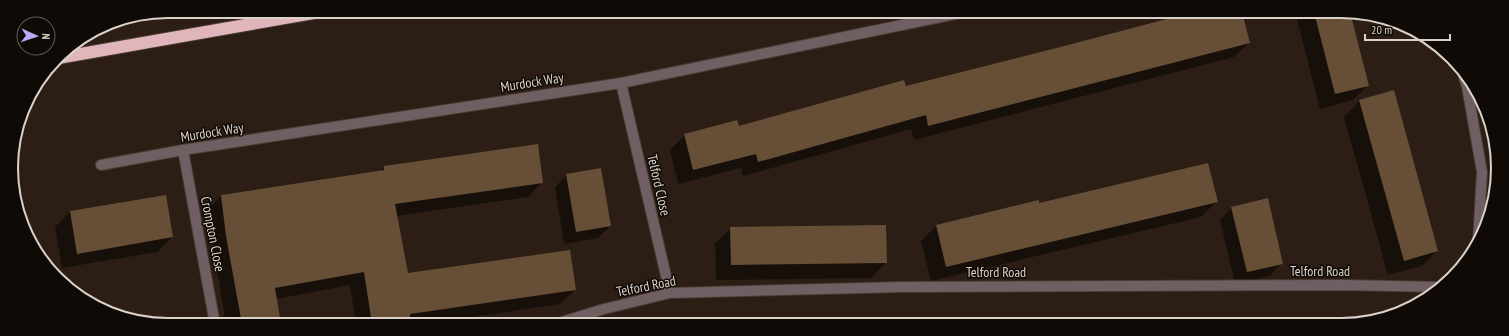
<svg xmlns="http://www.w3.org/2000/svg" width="1509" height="336" font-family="'PT Sans Narrow',sans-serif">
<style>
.shadow{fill:#0007}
.building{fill:#664f36}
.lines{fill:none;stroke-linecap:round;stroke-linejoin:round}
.minor-casing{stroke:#483b31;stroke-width:12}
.highway-casing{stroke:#483b31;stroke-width:14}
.minor{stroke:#705f62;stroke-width:10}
.highway{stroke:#e0b6bc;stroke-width:12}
.labels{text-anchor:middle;stroke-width:3;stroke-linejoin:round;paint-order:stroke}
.street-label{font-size:14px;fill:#dad1ca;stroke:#100a06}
.rim{fill:none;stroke:#dad1ca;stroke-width:2}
</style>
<rect width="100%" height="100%" fill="#2c1e14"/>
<!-- shadow -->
<g class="shadow">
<polygon points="1295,12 1349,12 1368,85 1353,100 1320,109"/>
<polygon points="1249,43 1234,57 914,140 911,129 743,176 741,168 678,184 670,150 685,135 738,127 905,87"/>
<polygon points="1393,92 1437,250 1422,266 1388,275 1344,117 1359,101"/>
<polygon points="384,167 542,182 528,197 396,216 407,274 575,290 560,304 425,324 356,324 350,285 276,299 280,324 226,324 207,210 221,196 379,172"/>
<polygon points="567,175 610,226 598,238 564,244 555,187"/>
<polygon points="1216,202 1201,217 931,281 921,241 936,226"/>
<polygon points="1232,207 1282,263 1270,276 1235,284 1220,220"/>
<polygon points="70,212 172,237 157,252 62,268 55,227"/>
<polygon points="731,228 886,262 871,278 716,280 715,243"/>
<polygon points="169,317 170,324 147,324 142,322"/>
</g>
<!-- building -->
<g class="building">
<polygon points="1193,12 1242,12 1250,43 928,126 926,115 758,162 756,154 693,170 684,134 737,120 739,126 904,80 906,86 1072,44"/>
<polygon points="1314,12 1350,12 1369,86 1335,94"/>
<polygon points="1394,90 1438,251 1404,261 1359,100"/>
<polygon points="538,144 543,183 395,204 408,273 570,250 576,290 410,314 411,324 372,324 364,272 275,288 281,324 242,324 226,236 221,195 384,170 384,166"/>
<polygon points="1208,163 1218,202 946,267 936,225 1039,200 1039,203"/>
<polygon points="601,168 611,226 576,232 566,174"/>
<polygon points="166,195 173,237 77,254 70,211"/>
<polygon points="1268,198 1283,264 1247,272 1231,207"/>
<polygon points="886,225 887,263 731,265 730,227"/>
</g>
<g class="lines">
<defs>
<g id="minor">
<polyline points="1462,70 1467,87 1482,172 1478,242"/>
<polyline points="621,83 670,293"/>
<polyline points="183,150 215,324"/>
<polyline points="101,165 183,150 621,83 965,12"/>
<polyline points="555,324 604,309 670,293 901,287 1342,285 1441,287"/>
</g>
<polyline id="highway" points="58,58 325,11"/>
</defs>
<!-- minor casing -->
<use href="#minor" class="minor-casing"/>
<!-- highway casing -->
<use href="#highway" class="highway-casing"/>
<!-- minor -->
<use href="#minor" class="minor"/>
<!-- highway -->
<use href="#highway" class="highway"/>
</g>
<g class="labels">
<!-- street labels -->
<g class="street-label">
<text transform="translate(532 82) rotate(-9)" y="5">Murdock Way</text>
<text transform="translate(212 132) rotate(-9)" y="5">Murdock Way</text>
<text transform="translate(659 185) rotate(77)" y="5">Telford Close</text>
<text transform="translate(213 234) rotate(79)" y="5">Crompton Close</text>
<text x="1320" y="276">Telford Road</text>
<text x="996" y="277">Telford Road</text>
<text transform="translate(646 286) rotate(-11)" y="5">Telford Road</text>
</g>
</g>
<!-- crop -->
<path d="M0 0H1509V336H0ZM168 18H1341A150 150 0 0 1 1491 168V168A150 150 0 0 1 1341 318H168A150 150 0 0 1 18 168V168A150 150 0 0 1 168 18Z" fill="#100a06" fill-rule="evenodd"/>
<path class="rim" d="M168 18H1341A150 150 0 0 1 1491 168V168A150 150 0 0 1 1341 318H168A150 150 0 0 1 18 168V168A150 150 0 0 1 168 18Z"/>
<!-- north arrow -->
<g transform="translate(36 36) rotate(93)"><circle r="19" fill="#100a06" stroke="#615a54"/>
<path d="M0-3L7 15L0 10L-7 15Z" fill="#bbaaf6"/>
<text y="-6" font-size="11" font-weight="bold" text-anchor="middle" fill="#dad1ca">N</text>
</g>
<!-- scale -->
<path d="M1365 34v6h85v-6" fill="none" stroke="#dad1ca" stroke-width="2"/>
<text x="1371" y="34" font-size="12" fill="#dad1ca" stroke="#100a06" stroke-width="3" paint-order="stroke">20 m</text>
</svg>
